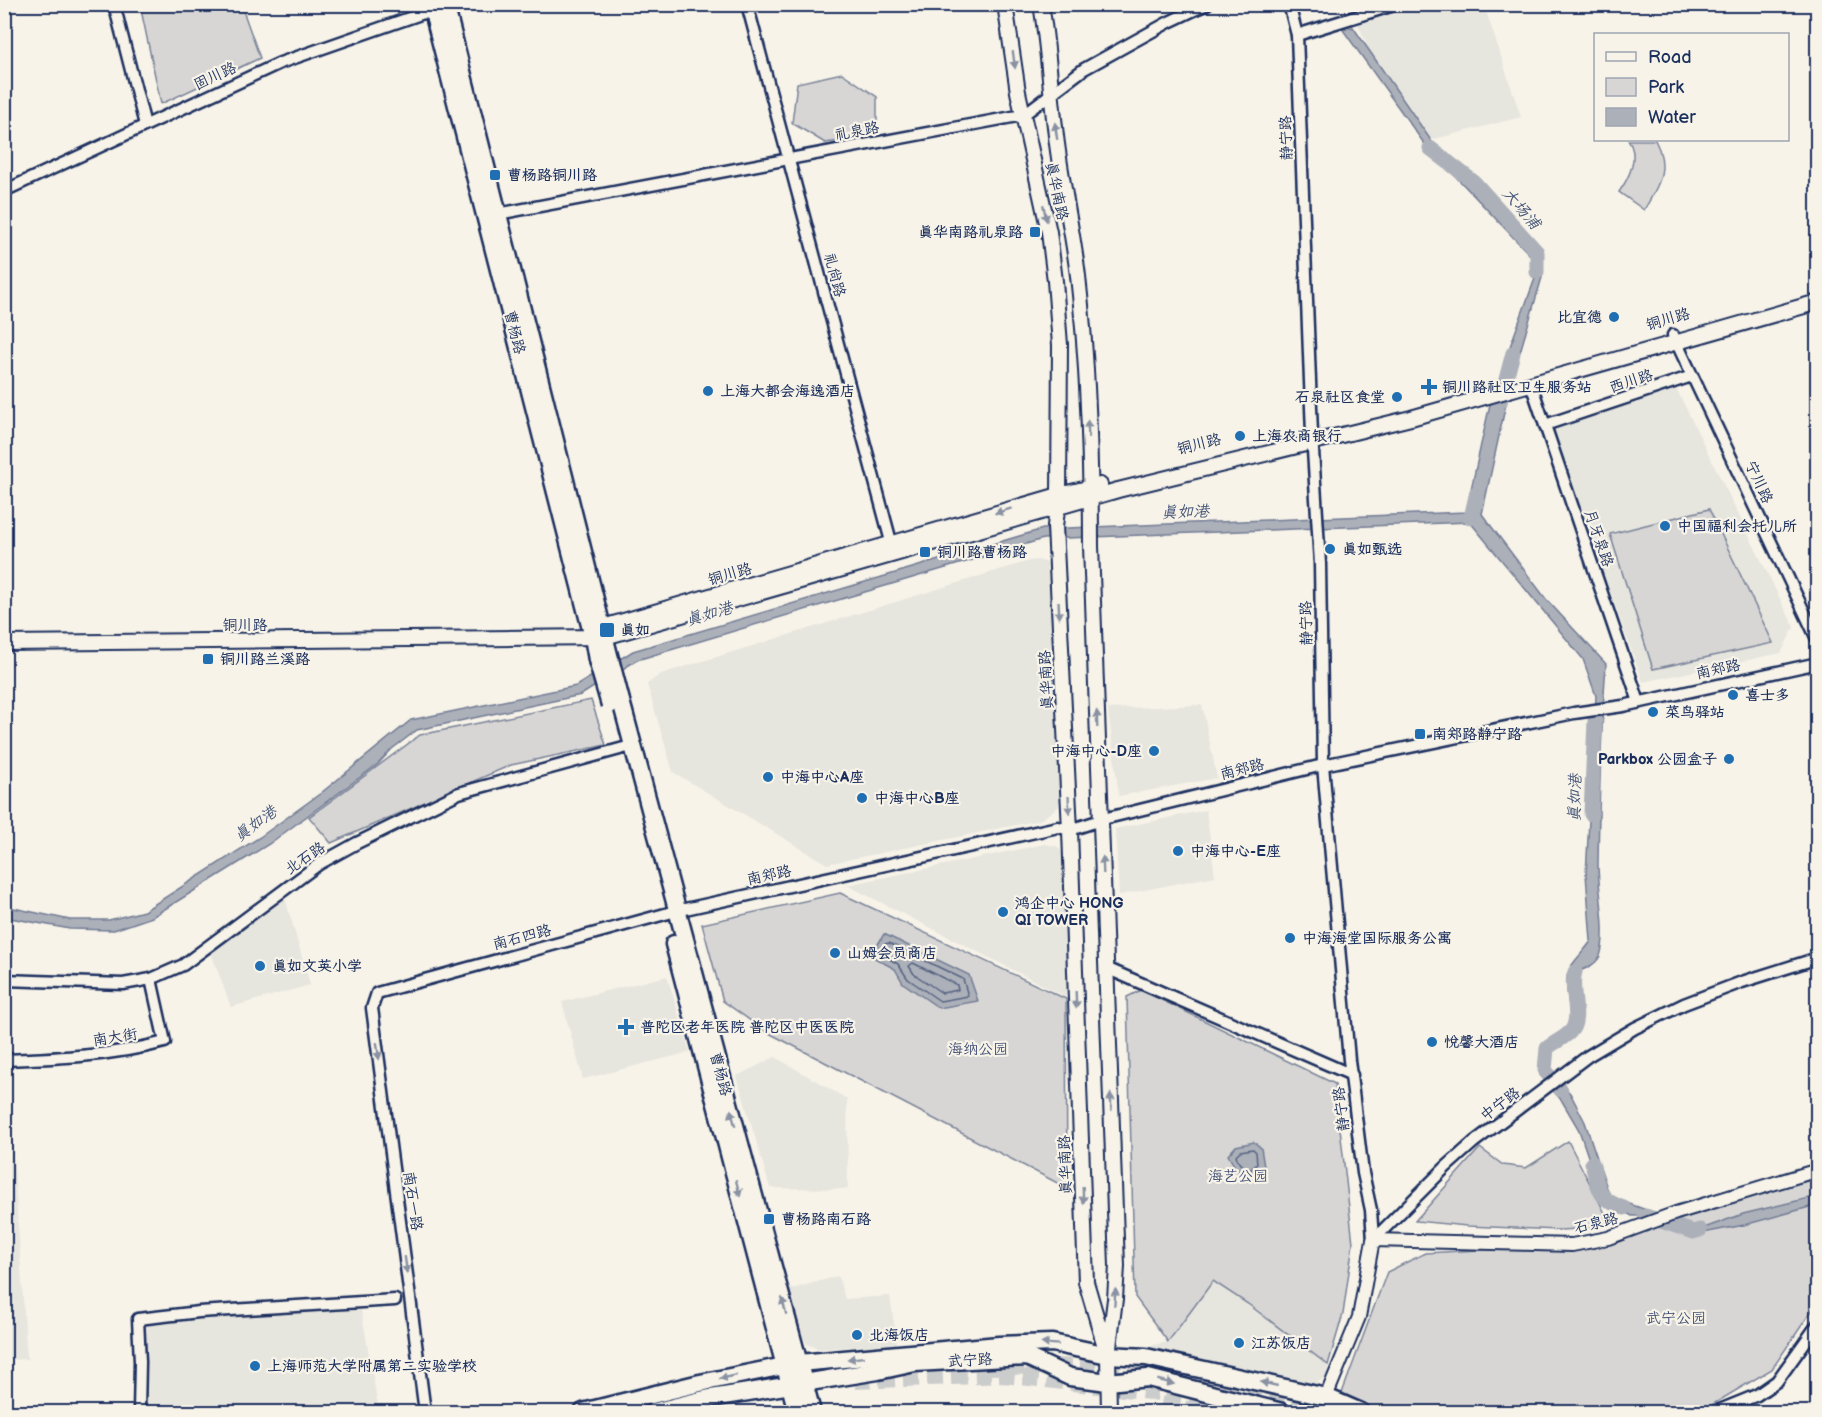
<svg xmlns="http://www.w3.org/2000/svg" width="1822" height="1417" font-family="'Balsamiq Sans','LXGW WenKai TC',sans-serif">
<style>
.built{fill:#e6e5de}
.green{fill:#d7d6d4;stroke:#798299;stroke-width:1.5}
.water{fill:#acb0b9;stroke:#727c95;stroke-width:1.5}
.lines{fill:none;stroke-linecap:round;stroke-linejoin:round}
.shore{stroke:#556382;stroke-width:1.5}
.river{stroke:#acb0b9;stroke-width:15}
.trunk-tunnel{stroke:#cbcccc;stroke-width:16;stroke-dasharray:16 8;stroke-linecap:butt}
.minor-casing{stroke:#1b2f5e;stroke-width:15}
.tertiary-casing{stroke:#1b2f5e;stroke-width:16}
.secondary-casing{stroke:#1b2f5e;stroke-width:18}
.primary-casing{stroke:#1b2f5e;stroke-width:21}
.minor{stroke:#f7f3e8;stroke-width:10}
.tertiary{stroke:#f7f3e8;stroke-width:12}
.secondary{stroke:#f7f3e8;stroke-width:14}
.primary{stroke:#f7f3e8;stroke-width:16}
.primary-bridge-casing{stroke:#1b2f5e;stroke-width:21;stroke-linecap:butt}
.primary-bridge{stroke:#f7f3e8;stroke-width:16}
.oneway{fill:#8991a3}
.poi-dot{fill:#1f6fb2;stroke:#f7f3e8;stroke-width:2}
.labels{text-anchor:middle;stroke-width:4.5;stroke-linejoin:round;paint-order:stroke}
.street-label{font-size:15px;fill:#1b2f5e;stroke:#f7f3e8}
.poi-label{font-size:15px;font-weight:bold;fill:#1b2f5e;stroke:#f7f3e8;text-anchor:start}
.park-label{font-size:15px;fill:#415076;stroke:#f7f3e8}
.water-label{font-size:16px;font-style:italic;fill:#465679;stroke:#f7f3e8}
</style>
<rect width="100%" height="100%" fill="#f7f3e8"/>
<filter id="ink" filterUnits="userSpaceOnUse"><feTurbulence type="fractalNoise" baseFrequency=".0167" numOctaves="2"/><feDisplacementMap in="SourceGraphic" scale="12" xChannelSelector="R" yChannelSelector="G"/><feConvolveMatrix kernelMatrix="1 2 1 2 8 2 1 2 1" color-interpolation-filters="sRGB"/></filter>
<g filter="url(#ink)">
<!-- built -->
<g class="built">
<polygon points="1397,5 1484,5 1521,117 1423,142 1382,79 1355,17"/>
<polygon points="1675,386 1794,627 1781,653 1643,682 1550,426"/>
<polygon points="1038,560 1049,563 1062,788 1058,807 1040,820 827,864 673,772 647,684 661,674 1029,561"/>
<polygon points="1202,705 1217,778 1119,796 1108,709"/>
<polygon points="1206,810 1215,876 1119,895 1115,829"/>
<polygon points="1045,844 1058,847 1065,858 1068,998 847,885"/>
<polygon points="283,891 310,985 231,1007 209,947"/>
<polygon points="667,976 690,1052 583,1079 562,1002"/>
<polygon points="775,1057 847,1099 848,1189 770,1188 737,1076"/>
<polygon points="4,1060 7,1060 27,1359 5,1360"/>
<polygon points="838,1276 845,1299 890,1296 897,1344 820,1349 807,1344 804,1339 789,1290"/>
<polygon points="1213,1281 1248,1304 1328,1365 1327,1375 1315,1385 1310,1386 1152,1353 1141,1348 1168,1342"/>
<polygon points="360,1303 379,1412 139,1412 138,1319"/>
</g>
<!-- green -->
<g class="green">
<polygon points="140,5 241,5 260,58 161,104"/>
<polygon points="842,73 877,97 877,136 825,143 792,123 797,83"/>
<path d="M1628 140H1655C1670 168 1659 185 1644 210L1619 192C1629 178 1640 156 1628 140Z"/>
<polygon points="1709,509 1773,643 1653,669 1610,534"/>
<polygon points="591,700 606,745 511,765 331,843 309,817 420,735"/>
<polygon points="840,893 1066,999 1067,1188 765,1031 723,1001 702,924"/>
<polygon points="1141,990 1335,1084 1353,1243 1343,1314 1328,1365 1248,1304 1213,1281 1168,1342 1135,1297 1127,997"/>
<polygon points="1568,1141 1608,1219 1596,1228 1560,1230 1467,1226 1415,1221 1480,1148 1503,1165 1526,1168"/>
<polygon points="1817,1178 1817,1303 1772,1369 1700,1412 1381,1412 1342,1393 1387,1272 1425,1253 1498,1249 1589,1249 1711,1208"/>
</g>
<!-- water -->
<g class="water">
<polygon points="1353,27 1443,158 1475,183 1537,252 1543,274 1520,352 1509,371 1503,373 1508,352 1537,273 1530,255 1423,142 1343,30"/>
<path d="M1507 399 1482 514 1546 599 1606 664C1601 731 1599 798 1598 865 1598 890 1608 933 1600 956 1595 966 1584 969 1574 973 1573 994 1577 1013 1575 1033L1547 1048 1545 1070 1570 1093 1585 1122 1610 1197 1655 1213 1647 1216H1632L1607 1202 1597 1183 1579 1130 1562 1101 1540 1075 1541 1047 1551 1038 1569 1026C1573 1009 1561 984 1570 968 1574 961 1586 949 1591 941L1586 874 1596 696 1583 659 1470 522 1043 539 637 660 581 695 417 730 392 749 378 764 269 844 152 917 114 930 70 929 5 917 4 906 70 920H109L144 911 260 837 321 793 411 720 576 686 633 651 1043 529 1466 512 1490 404Z"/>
<polygon points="884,934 969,975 978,1001 939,1008 903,983 895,969 871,956"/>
<path d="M1254 1142 1261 1148 1264 1167 1250 1177C1238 1173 1234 1166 1228 1155L1236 1146Z"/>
<polygon points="1817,1196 1817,1205 1744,1225 1693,1235 1659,1227 1667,1223 1693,1232 1743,1214"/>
</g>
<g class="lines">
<!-- shore -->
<g class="shore">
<polygon points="889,943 963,979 968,996 940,1001 908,979 898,964 881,954 881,952 885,944"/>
<polygon points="913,963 957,985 958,990 942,993 914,974 909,966"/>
<path d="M1253 1149 1256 1152 1257 1164 1250 1170C1243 1169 1237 1162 1236 1155L1240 1151Z"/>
</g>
<!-- river -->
<g class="river">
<polyline points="1430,148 1475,183 1537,252 1537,272"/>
<polyline points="1500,402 1513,353"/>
<polyline points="1471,518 1477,492"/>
<polyline points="1591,814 1595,721"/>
<path d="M1561 1090 1545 1070 1547 1048C1554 1043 1564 1038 1570 1032 1583 1019 1569 990 1575 972"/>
<path d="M1592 1163C1599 1189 1597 1199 1624 1208"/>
<polyline points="1646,1216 1693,1232 1700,1230"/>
</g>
<!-- trunk-tunnel -->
<g class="trunk-tunnel">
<polyline points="984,1367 1094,1366 1216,1381 1342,1412"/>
<polyline points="790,1374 842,1371"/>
<polyline points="855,1381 1003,1375 1159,1393 1220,1403"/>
<polyline points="1161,1404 1204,1412"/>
</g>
<defs>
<g id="minor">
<polyline points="114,4 145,125"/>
<polyline points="747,4 893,549"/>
<polyline points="1289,4 1297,35 1312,434 1320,564 1323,765 1349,1060 1363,1173 1371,1210 1373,1240"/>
<polyline points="1297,35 1397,4"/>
<polyline points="4,191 280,63 438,8"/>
<polyline points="492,215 1023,115 1084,69 1169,22 1207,4"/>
<polyline points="1673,335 1818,641"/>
<polyline points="1531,384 1639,702"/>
<polyline points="1545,425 1692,376"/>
<polyline points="1106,968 1352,1075"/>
<polyline points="4,980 123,984 151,979 183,965 319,864 357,843 459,793 631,746"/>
<path d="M4 1060C59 1058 112 1056 165 1042L151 979"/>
<polyline points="1373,1240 1446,1167 1474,1142 1588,1056 1635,1028 1684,1004 1742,982 1818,958"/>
<polyline points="139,1412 140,1362 138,1319 199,1312 395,1300"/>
<polyline points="425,1412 372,1008 377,993 676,911 1058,827 1070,830 1107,818 1323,765 1574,713 1623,706 1818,663"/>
<polyline points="1715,1412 1757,1395 1777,1381 1818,1324"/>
</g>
<polyline id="tertiary" points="1326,1397 1359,1317 1373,1240 1572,1245 1608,1238 1676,1213 1818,1170"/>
<g id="secondary">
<polyline points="1005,4 1018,92 1049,232 1055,281 1060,345 1059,495 1055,526 1070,830 1086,1282 1106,1350"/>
<path d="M1041 4C1048 45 1050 86 1055 127 1060 177 1072 226 1078 276 1088 365 1091 456 1091 546L1117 1266 1115 1299 1108 1355 1109 1412"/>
<polyline points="596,635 603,627 1059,495 1100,485"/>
<polyline points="4,643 605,637 1118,490 1411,418 1818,302"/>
</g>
<g id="primary">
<polyline points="431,4 593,637 597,660"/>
<polyline points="445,4 610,659"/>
<polyline points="621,701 812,1412"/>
<polyline points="674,944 797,1412"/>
<polyline points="583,1412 700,1383 799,1363 999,1345 1052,1343 1108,1355 1146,1357 1326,1397 1361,1412"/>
<polyline points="653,1412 705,1399 878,1371 915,1363 1027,1357 1070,1377 1108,1382 1148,1378 1282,1412"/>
</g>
</defs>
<!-- minor casing -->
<use href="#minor" class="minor-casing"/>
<!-- tertiary casing -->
<use href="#tertiary" class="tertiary-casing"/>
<!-- secondary casing -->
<use href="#secondary" class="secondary-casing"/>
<!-- primary casing -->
<use href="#primary" class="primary-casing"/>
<!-- minor -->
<use href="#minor" class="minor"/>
<!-- tertiary -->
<use href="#tertiary" class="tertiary"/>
<!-- secondary -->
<use href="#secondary" class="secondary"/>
<!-- primary -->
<use href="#primary" class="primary"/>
<defs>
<g id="primary-bridge">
<polyline points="610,659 621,701"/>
<polyline points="597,660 610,705"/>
</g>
</defs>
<!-- primary-bridge casing -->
<use href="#primary-bridge" class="primary-bridge-casing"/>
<!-- primary-bridge -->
<use href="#primary-bridge" class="primary-bridge"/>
</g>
<!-- one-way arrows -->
<defs><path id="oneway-solid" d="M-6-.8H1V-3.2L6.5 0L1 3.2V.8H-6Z" transform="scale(1.5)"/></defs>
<g class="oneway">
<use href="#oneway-solid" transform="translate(1014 60) rotate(82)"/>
<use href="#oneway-solid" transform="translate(1056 131) rotate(-98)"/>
<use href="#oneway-solid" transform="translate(1045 213) rotate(78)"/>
<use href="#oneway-solid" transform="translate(1088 429) rotate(-93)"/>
<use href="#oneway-solid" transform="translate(1003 511) rotate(163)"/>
<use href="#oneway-solid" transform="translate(1059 610) rotate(87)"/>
<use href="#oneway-solid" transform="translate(1097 719) rotate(-92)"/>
<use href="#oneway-solid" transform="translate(1069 805) rotate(87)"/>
<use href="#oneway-solid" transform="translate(1103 865) rotate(-92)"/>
<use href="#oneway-solid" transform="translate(1076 1000) rotate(88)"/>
<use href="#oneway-solid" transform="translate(378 1051) rotate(82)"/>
<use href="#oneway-solid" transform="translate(1111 1102) rotate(-92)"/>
<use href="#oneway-solid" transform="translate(733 1118) rotate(-105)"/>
<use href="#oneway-solid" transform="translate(738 1188) rotate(75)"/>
<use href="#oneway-solid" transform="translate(1083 1195) rotate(88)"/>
<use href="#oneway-solid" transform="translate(406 1265) rotate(82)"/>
<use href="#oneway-solid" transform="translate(1115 1297) rotate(-86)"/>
<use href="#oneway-solid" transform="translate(784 1306) rotate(-105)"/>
<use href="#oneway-solid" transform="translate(1050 1344) rotate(-176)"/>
<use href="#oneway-solid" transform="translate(856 1358) rotate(173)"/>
<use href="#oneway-solid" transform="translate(728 1377) rotate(168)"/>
<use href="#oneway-solid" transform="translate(1166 1382) rotate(15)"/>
<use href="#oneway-solid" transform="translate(1269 1384) rotate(-167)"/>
</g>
</g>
<!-- markers -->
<g class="poi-dot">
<rect x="489" y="169" width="12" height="12" rx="3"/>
<rect x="1029" y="226" width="12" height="12" rx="3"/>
<circle cx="1614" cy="317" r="6"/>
<path d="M1426 378h6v6h6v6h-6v6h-6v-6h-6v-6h6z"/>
<circle cx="708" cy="391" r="6"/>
<circle cx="1397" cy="397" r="6"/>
<circle cx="1240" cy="436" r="6"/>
<circle cx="1665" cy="526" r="6"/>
<circle cx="1330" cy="549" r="6"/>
<rect x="919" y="546" width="12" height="12" rx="3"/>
<rect x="599" y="622" width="16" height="16" rx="3"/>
<rect x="202" y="653" width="12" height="12" rx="3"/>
<circle cx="1733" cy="695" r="6"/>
<circle cx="1653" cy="712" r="6"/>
<rect x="1414" y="728" width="12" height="12" rx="3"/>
<circle cx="1154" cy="751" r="6"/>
<circle cx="1729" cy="759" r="6"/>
<circle cx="768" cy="777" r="6"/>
<circle cx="862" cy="798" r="6"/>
<circle cx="1178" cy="851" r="6"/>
<circle cx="1003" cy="912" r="6"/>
<circle cx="1290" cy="938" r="6"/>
<circle cx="835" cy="953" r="6"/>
<circle cx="260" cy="966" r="6"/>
<path d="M623 1018h6v6h6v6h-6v6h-6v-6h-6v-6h6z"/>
<circle cx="1432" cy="1042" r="6"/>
<rect x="763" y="1213" width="12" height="12" rx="3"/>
<circle cx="857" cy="1335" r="6"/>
<circle cx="1239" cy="1343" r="6"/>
<circle cx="255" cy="1366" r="6"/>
</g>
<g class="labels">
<!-- street labels -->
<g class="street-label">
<text transform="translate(215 76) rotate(-25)" y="5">固川路</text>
<text transform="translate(857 131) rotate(-11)" y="5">礼泉路</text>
<text transform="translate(1286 138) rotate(-92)" y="5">静宁路</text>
<text transform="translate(1057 191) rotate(78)" y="5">真华南路</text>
<text transform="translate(835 275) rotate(75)" y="5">礼尚路</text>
<text transform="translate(1668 319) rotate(-16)" y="5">铜川路</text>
<text transform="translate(515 332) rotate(76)" y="5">曹杨路</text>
<text transform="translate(1631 381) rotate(-18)" y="5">西川路</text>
<text transform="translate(1199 444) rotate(-14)" y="5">铜川路</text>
<text transform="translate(1759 482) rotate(65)" y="5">宁川路</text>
<text transform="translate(1599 538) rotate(71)" y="5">月牙泉路</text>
<text transform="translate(730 574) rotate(-16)" y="5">铜川路</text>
<text transform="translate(1306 623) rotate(-91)" y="5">静宁路</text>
<text x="245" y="630">铜川路</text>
<text transform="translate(1718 669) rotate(-12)" y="5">南郑路</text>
<text transform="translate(1046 680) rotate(-93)" y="5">真华南路</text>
<text transform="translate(1242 769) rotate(-14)" y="5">南郑路</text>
<text transform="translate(305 858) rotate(-34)" y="5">北石路</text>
<text transform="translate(769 875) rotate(-12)" y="5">南郑路</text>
<text transform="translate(522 937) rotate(-15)" y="5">南石四路</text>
<text transform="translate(115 1037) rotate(-9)" y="5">南大街</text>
<text transform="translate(721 1074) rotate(75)" y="5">曹杨路</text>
<text transform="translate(1500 1104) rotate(-37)" y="5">中宁路</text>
<text transform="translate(1341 1109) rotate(-97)" y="5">静宁路</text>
<text transform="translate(1065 1165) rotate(-92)" y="5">真华南路</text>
<text transform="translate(413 1201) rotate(82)" y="5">南石一路</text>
<text transform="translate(1596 1223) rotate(-14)" y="5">石泉路</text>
<text transform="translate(970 1360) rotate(-3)" y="5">武宁路</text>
</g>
<!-- poi labels -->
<g class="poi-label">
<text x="507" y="180">曹杨路铜川路</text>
<text x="1023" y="237" text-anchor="end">真华南路礼泉路</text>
<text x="1602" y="322" text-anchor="end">比宜德</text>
<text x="1442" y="392">铜川路社区卫生服务站</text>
<text x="720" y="396">上海大都会海逸酒店</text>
<text x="1385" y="402" text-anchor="end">石泉社区食堂</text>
<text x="1252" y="441">上海农商银行</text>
<text x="1677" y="531">中国福利会托儿所</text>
<text x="1342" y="554">真如甄选</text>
<text x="937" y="557">铜川路曹杨路</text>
<text x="620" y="635">真如</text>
<text x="220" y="664">铜川路兰溪路</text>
<text x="1745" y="700">喜士多</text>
<text x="1665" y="717">菜鸟驿站</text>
<text x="1432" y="739">南郑路静宁路</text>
<text x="1142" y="756" text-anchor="end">中海中心-D座</text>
<text x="1717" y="764" text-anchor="end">Parkbox 公园盒子</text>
<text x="780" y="782">中海中心A座</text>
<text x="874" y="803">中海中心B座</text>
<text x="1190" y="856">中海中心-E座</text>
<text x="1015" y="908">鸿企中心 HONG<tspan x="1015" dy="17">QI TOWER</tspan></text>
<text x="1302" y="943">中海海堂国际服务公寓</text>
<text x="847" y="958">山姆会员商店</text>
<text x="272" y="971">真如文英小学</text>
<text x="640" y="1032">普陀区老年医院 普陀区中医医院</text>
<text x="1444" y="1047">悦馨大酒店</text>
<text x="781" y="1224">曹杨路南石路</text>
<text x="869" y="1340">北海饭店</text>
<text x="1251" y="1348">江苏饭店</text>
<text x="267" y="1371">上海师范大学附属第二实验学校</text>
</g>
<!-- park labels -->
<g class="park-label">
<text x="978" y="1054">海纳公园</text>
<text x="1238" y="1181">海艺公园</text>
<text x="1676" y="1323">武宁公园</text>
</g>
<!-- water labels -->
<g class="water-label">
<text transform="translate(1522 208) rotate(49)" y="6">大场浦</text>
<text transform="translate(1185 511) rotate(-2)" y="6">真如港</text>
<text transform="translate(709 613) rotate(-16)" y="6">真如港</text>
<text transform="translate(1574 798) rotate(-89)" y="6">真如港</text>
<text transform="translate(255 823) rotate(-36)" y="6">真如港</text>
</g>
</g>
<!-- margin -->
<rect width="1822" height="1417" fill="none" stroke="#f7f3e8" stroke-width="24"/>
<rect x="12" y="12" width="1798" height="1393" fill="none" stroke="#1b2f5e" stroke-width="2" filter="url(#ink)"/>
<!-- legend -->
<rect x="1594" y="33" width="195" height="108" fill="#f7f3e8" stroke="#9fa5b1" stroke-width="1.5"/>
<rect x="1606" y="52" width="30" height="9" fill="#f7f3e8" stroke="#9fa5b1" stroke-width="1.5"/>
<text x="1648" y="63" font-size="18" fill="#1b2f5e">Road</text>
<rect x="1606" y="78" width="30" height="18" fill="#d7d6d4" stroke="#9fa5b1" stroke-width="1.5"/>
<text x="1648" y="93" font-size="18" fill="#1b2f5e">Park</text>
<rect x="1606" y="108" width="30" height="18" fill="#acb0b9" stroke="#9fa5b1" stroke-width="1.5"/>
<text x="1648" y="123" font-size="18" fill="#1b2f5e">Water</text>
</svg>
